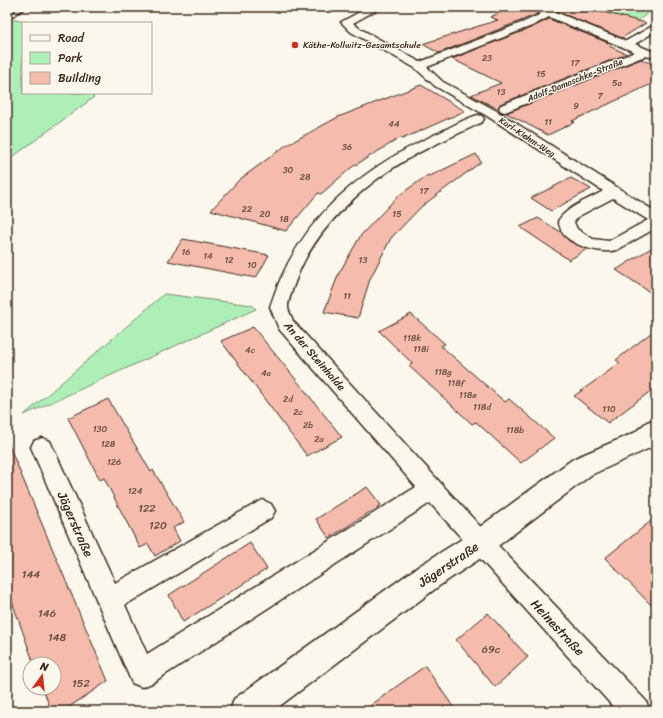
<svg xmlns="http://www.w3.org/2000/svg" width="663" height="718" font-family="Sriracha,sans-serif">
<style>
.green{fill:#aeefb8;stroke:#748c6b}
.building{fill:#f5bbad;stroke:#3b2a1e}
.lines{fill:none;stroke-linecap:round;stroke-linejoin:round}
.lane-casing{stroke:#3b2a1e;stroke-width:3}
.street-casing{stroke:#3b2a1e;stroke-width:3}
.secondary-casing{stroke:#3b2a1e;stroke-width:3}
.lane{fill:#fbf7ec;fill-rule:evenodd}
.street{fill:#fbf7ec;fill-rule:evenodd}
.secondary{fill:#fbf7ec;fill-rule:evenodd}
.poi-dot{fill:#c8321e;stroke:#fbf7ec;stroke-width:1.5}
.labels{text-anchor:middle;stroke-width:3;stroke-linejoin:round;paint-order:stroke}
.far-poi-label{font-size:9px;fill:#3b2a1e;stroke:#fbf7ec;text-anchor:start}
.number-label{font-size:9px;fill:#6a4e42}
.far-street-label{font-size:9px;fill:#3b2a1e;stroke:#fbf7ec}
.street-label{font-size:11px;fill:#3b2a1e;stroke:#fbf7ec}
.near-number-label{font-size:11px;fill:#6a4e42}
.near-street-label{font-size:13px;fill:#3b2a1e;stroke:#fbf7ec}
</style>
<rect width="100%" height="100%" fill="#fbf7ec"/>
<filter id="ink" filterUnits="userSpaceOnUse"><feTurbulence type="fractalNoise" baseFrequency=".025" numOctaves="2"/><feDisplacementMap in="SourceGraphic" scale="8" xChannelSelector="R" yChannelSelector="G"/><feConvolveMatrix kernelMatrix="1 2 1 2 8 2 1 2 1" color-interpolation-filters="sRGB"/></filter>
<g filter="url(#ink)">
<!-- green -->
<g class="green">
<polygon points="589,7 629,7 649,12 637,22"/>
<polygon points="14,20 35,23 23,23 23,93 95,93 93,98 7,161 7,21"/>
<polygon points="164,294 252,305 256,309 24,415"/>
</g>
<!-- building -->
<g class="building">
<polygon points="513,7 533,7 532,10 538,14 439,53 422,44 498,20 490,17"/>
<polygon points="546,7 584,7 646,23 622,38"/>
<polygon points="549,19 611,44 609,46 627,54 500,104 498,109 471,95 501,83 452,59 533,27"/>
<polygon points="641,59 656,66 656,82 572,121 575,122 548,135 506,113"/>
<polygon points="421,85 465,111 402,139 400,138 352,167 321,194 318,193 286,231 211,210 239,180 285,146 338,117"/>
<polygon points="476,154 481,162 422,206 391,238 370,279 358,318 324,312 339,273 361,235 398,196 428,175 430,176"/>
<polygon points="571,178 591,189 551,211 531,198"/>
<polygon points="538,218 561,232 569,241 587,249 569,260 520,227"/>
<polygon points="183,239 269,255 256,278 168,261"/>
<polygon points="656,245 656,296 616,270"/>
<polygon points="411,314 445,344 441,346 505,402 509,399 554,438 521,463 476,422 472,424 409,366 412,363 379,331"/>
<polygon points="253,327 302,387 342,437 307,456 221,341"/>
<polygon points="656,329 656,387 608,423 574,396 620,363 616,360"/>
<polygon points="108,399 151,472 153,470 184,522 173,528 180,541 155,556 148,544 140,548 104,478 100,480 68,418"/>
<polygon points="7,441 108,681 63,711 51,711 43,688 54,688 54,664 34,664 7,587"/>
<polygon points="367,487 381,505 329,538 316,519"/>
<polygon points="656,517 656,610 605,558"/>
<polygon points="250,543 267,569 183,622 169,595"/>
<polygon points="488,613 528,657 495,687 456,640"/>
<polygon points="425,666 456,711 363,711 393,689"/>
</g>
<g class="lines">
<defs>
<polygon id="lane" points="21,7 26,7 7,20 7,17"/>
<g id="street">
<path d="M369 7H382L353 23 359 28 420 62 524 22 541 14 533 9 535 7H542L553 11 626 41 656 24V31L635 44 654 52 655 54 654 56 650 57 645 56 505 112 501 111 499 108 501 105 635 52 549 17 532 26 427 67 443 82 495 110 656 212V228L617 250C601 254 577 247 565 236 561 232 560 226 558 221 568 206 588 200 603 191L487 116 435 86 415 68 351 32 341 22ZM613 198 648 220 609 241 593 239 577 229 574 222 579 216Z"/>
<path d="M478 115 482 116 484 119 482 122C457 135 431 145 406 160 364 184 318 227 299 272 296 280 288 299 288 307 288 311 292 317 293 321L488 535 646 701 650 711H617L430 503 152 683 142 687 132 683 31 447 34 441 42 438 50 441 115 583 255 504 263 500 271 504 275 511 271 518 125 605 147 654 416 487 279 329 270 307C297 222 355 172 434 135 448 129 463 119 478 115Z"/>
</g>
<polygon id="secondary" points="656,419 656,444 652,447 591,475 490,552 439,586 273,711 230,711 234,699 419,566 470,534 573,459 634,433 647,422"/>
</defs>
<!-- lane casing -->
<use href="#lane" class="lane-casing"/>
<!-- street casing -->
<use href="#street" class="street-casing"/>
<!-- secondary casing -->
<use href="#secondary" class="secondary-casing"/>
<!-- lane -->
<use href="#lane" class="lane"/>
<!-- street -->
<use href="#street" class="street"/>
<!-- secondary -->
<use href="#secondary" class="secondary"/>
</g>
</g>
<!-- markers -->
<circle class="poi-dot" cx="295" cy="45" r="4"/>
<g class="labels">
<!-- far-poi labels -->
<g class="far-poi-label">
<text x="303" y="48">Käthe-Kollwitz-Gesamtschule</text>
</g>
<!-- number labels -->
<g class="number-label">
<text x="487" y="61">23</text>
<text x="575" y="66">17</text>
<text x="541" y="77">15</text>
<text x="617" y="86">5a</text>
<text x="501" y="95">13</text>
<text x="600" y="99">7</text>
<text x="576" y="109">9</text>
<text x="548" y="125">11</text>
<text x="394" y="127">44</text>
<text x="347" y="150">36</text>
<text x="288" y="173">30</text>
<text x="305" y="180">28</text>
<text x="424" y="194">17</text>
<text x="247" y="212">22</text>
<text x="265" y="217">20</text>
<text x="397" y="217">15</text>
<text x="284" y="222">18</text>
<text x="186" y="255">16</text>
<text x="208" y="259">14</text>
<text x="229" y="263">12</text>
<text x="363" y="263">13</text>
<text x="252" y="268">10</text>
<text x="347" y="299">11</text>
<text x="412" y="341">118k</text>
<text x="421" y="352">118i</text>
<text x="250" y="353">4c</text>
<text x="443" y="375">118g</text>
<text x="266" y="376">4a</text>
<text x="456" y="386">118f</text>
<text x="468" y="398">118e</text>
<text x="288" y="402">2d</text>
<text x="482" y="410">118d</text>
<text x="609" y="412">110</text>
<text x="298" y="415">2c</text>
<text x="308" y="428">2b</text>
<text x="100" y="432">130</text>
<text x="515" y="433">118b</text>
<text x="319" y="442">2a</text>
<text x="108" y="447">128</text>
<text x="114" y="465">126</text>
<text x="135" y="494">124</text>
</g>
<!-- far-street labels -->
<g class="far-street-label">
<text transform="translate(575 80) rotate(-22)" y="3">Adolf-Damaschke-Straße</text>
<text transform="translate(527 137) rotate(33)" y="3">Karl-Kiehm-Weg</text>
</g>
<!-- street labels -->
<g class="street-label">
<text transform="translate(315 356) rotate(49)" y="4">An der Steinhalde</text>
</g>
<!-- near-number labels -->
<g class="near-number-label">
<text x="147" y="512">122</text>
<text x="158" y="529">120</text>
<text x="31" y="578">144</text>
<text x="47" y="617">146</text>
<text x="57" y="641">148</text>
<text x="491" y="653">69c</text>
<text x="81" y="687">152</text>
</g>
<!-- near-street labels -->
<g class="near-street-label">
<text transform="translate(76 524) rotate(66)" y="5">Jägerstraße</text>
<text transform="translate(448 564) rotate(-34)" y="5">Jägerstraße</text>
<text transform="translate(558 627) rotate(47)" y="5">Heinestraße</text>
</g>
</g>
<!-- margin -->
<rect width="663" height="718" fill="none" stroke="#fbf7ec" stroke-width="24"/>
<rect x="12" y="12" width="639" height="694" fill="none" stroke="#3b2a1e" stroke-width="1.5" filter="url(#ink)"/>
<!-- legend -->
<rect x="22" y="22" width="130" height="72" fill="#fbf7ec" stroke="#aea59a"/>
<rect x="30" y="35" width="20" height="6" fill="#fbf7ec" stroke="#aea59a"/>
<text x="58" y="42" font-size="12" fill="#3b2a1e">Road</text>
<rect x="30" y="52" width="20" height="12" fill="#aeefb8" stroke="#aea59a"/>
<text x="58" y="62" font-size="12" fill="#3b2a1e">Park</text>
<rect x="30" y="72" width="20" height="12" fill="#f5bbad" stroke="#aea59a"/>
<text x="58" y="82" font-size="12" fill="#3b2a1e">Building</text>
<!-- north arrow -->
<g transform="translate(42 676) rotate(15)"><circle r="19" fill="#fbf7ec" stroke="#aea59a"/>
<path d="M0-3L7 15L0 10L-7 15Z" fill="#c8321e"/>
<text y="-6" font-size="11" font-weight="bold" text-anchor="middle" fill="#3b2a1e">N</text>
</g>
</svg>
